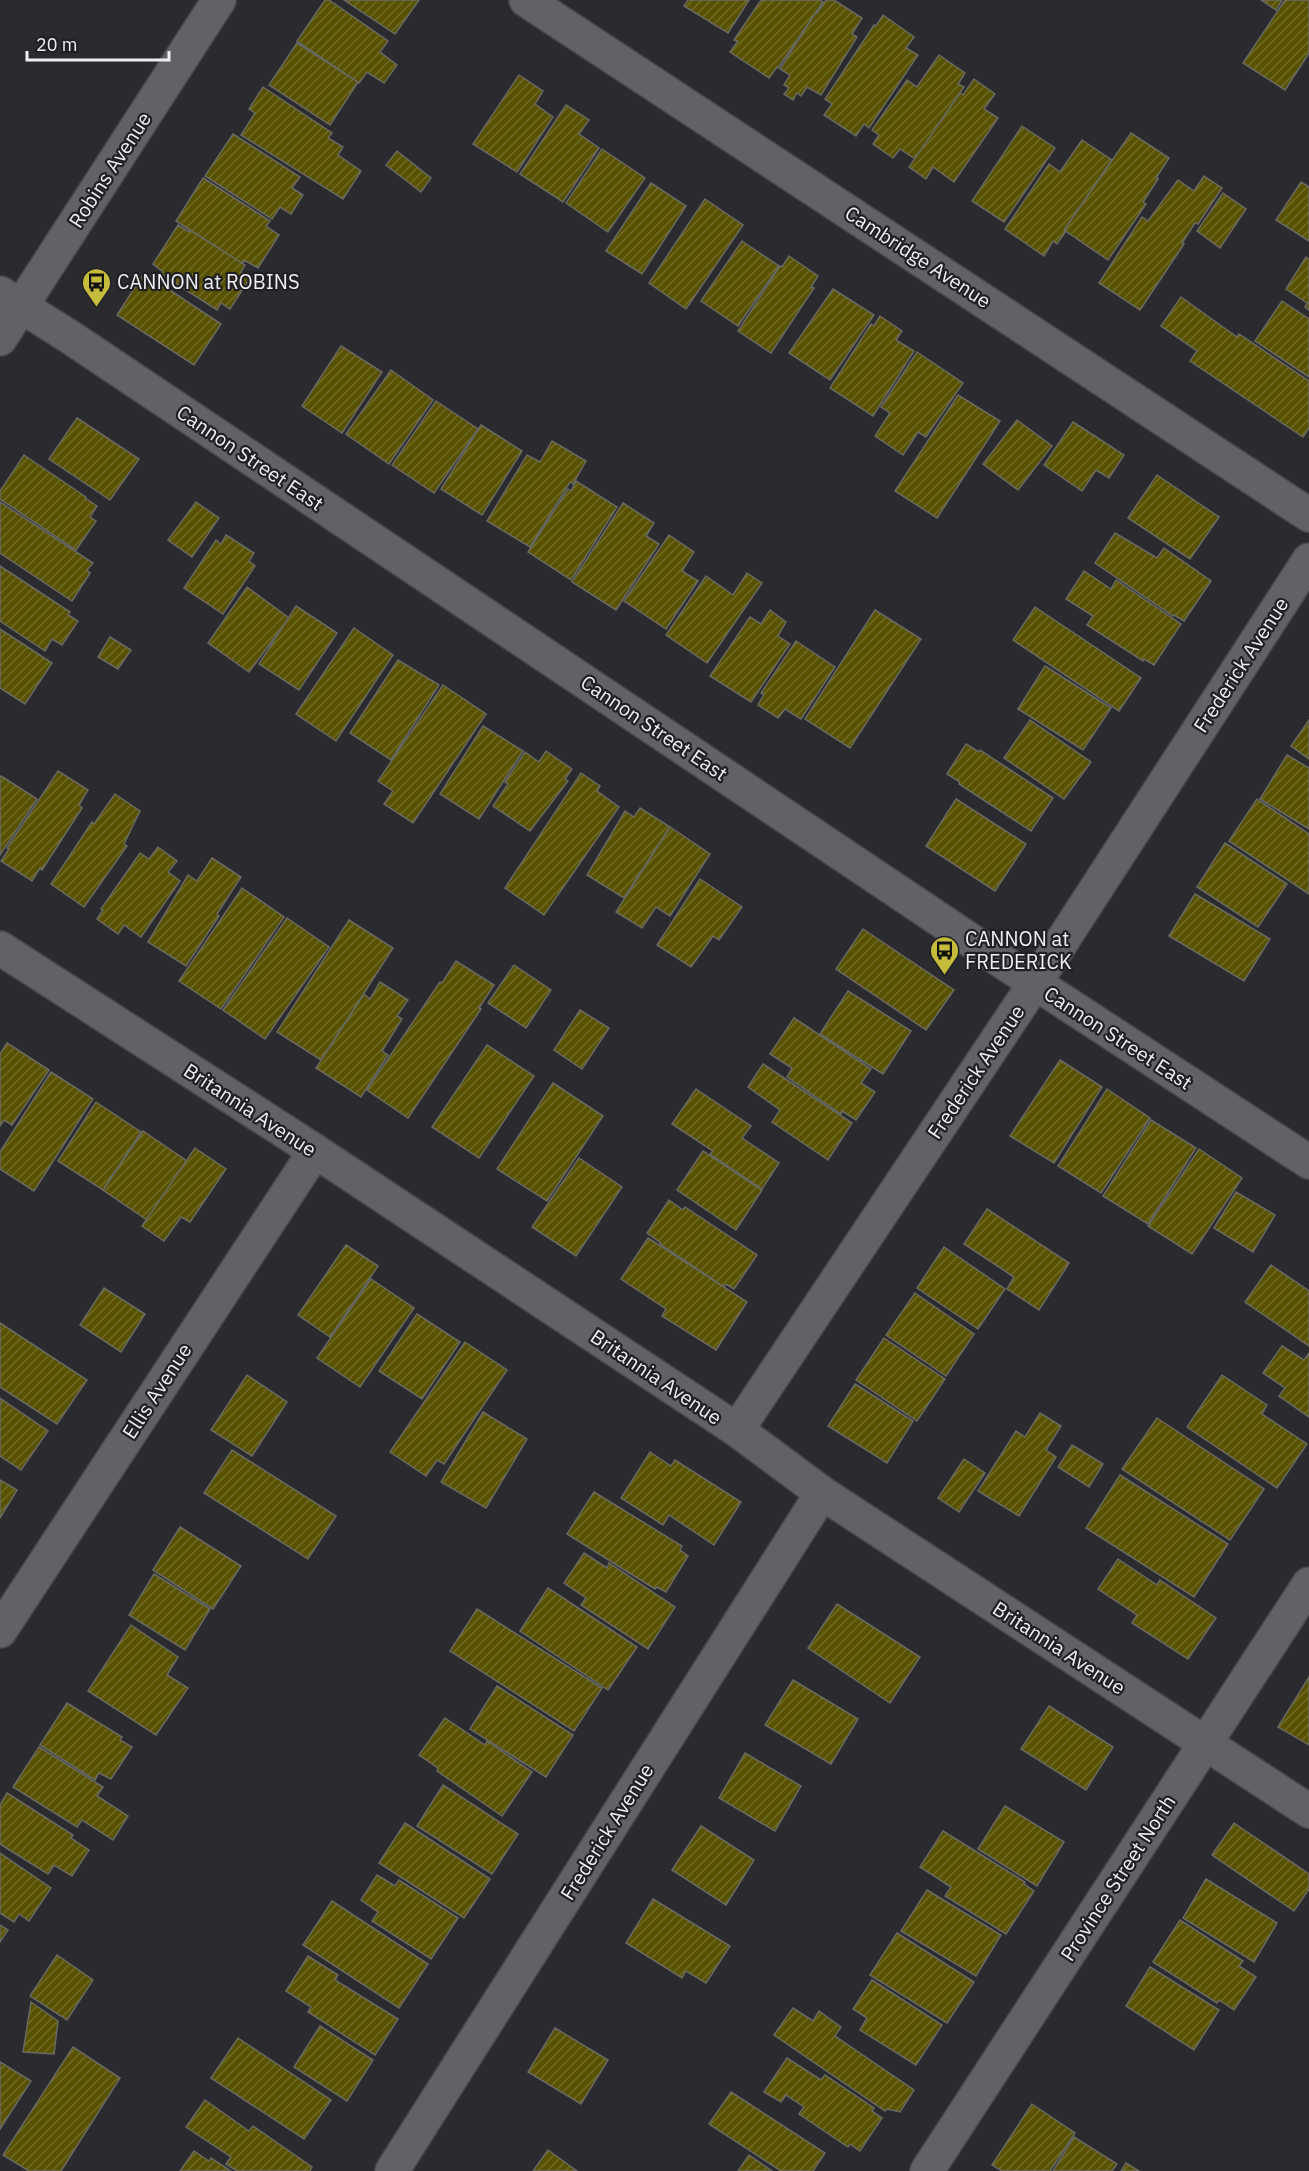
<svg xmlns="http://www.w3.org/2000/svg" width="1309" height="2171" font-family="'IBM Plex Sans',sans-serif">
<style>
.building{fill:url(#building-hatch);stroke:#696964;stroke-width:1.5}
.lines{fill:none;stroke-linecap:round;stroke-linejoin:round}
.minor-casing{stroke:#48484c;stroke-width:36}
.tertiary-casing{stroke:#48484c;stroke-width:36}
.minor{stroke:#616266;stroke-width:33}
.tertiary{stroke:#616266;stroke-width:33}
.labels{text-anchor:middle;stroke-width:4.5;stroke-linejoin:round;paint-order:stroke}
.street-label{font-size:20px;fill:#efeff2;stroke:#212125}
.poi-label{font-size:20px;fill:#efeff2;stroke:#212125;text-anchor:start}
</style>
<defs>
<pattern id="building-hatch" width="6" height="6" patternUnits="userSpaceOnUse" patternTransform="scale(1.5)"><rect width="6" height="6" fill="#585200"/><path d="M-1 1l2-2M0 6l6-6M5 7l2-2" fill="none" stroke="#706b26"/></pattern>
</defs>
<rect width="100%" height="100%" fill="#2b2b2f"/>
<!-- building -->
<g class="building">
<polygon points="325,0 329,0 388,41 380,52 397,65 384,83 367,72 359,83 297,41"/>
<polygon points="344,0 419,0 395,34"/>
<polygon points="688,0 749,0 728,33 684,6"/>
<polygon points="761,0 820,0 823,2 778,68 777,67 769,78 730,52 738,41 734,40"/>
<polygon points="826,0 834,0 862,18 852,34 857,37 821,95 807,87 801,96 797,93 793,100 784,94 789,88 784,85 790,75 780,69 816,12 817,13"/>
<polygon points="1261,0 1282,0 1276,10"/>
<polygon points="1285,0 1309,0 1309,53 1285,90 1243,63"/>
<polygon points="883,15 914,37 906,48 918,55 869,128 864,124 856,136 824,115 832,104 825,99 874,25 876,26"/>
<polygon points="297,43 358,82 330,125 269,85"/>
<polygon points="939,55 965,73 958,84 964,87 915,159 900,149 893,158 873,144 879,135 872,130 907,80 917,87"/>
<polygon points="519,75 543,91 535,104 553,117 517,172 473,144"/>
<polygon points="974,79 995,94 984,109 998,118 954,182 933,167 926,179 909,167 960,93 963,95"/>
<polygon points="263,87 332,133 328,138 343,147 338,155 361,171 343,199 241,135 255,113 249,109"/>
<polygon points="566,105 589,120 579,134 599,148 563,202 520,174"/>
<polygon points="1022,126 1055,148 1004,222 972,201"/>
<polygon points="1131,133 1169,158 1156,178 1158,179 1143,202 1146,204 1108,260 1064,230"/>
<polygon points="233,134 300,177 292,188 303,195 291,214 280,207 272,219 205,176"/>
<polygon points="1082,140 1112,160 1064,230 1066,231 1057,244 1053,241 1044,256 1005,229 1049,164 1060,172"/>
<polygon points="602,149 645,178 608,232 566,203"/>
<polygon points="397,151 431,178 421,192 386,165"/>
<polygon points="1204,176 1222,188 1198,224 1195,223 1182,243 1184,244 1140,310 1099,283 1142,217 1148,221 1178,180 1194,191"/>
<polygon points="203,178 270,221 266,226 279,235 258,268 244,260 242,264 176,221"/>
<polygon points="1301,182 1309,187 1309,241 1276,220"/>
<polygon points="651,183 686,206 642,274 606,251"/>
<polygon points="1223,193 1246,209 1220,248 1197,231"/>
<polygon points="705,199 743,225 686,309 649,283"/>
<polygon points="178,225 189,232 190,230 245,265 241,272 250,278 230,309 221,303 217,310 161,274 163,272 153,264"/>
<polygon points="742,241 779,266 738,326 701,301"/>
<polygon points="789,256 818,276 811,287 814,288 771,353 738,331 780,266 782,267"/>
<polygon points="1306,257 1309,259 1309,310 1305,307 1307,303 1286,289"/>
<polygon points="144,273 221,324 194,365 117,315"/>
<polygon points="833,289 874,315 830,380 789,353"/>
<polygon points="1181,297 1237,337 1239,334 1309,381 1309,428 1303,437 1190,361 1197,351 1161,326"/>
<polygon points="1282,301 1309,319 1309,377 1255,341"/>
<polygon points="880,316 902,331 896,340 914,351 873,416 830,388 871,324 874,326"/>
<polygon points="341,346 382,372 342,433 302,406"/>
<polygon points="917,352 963,383 926,437 918,432 903,455 875,436 890,413 881,407"/>
<polygon points="391,370 433,400 389,464 346,434"/>
<polygon points="958,395 1000,421 937,518 895,491"/>
<polygon points="436,401 478,429 434,493 392,465"/>
<polygon points="77,418 139,459 110,500 49,459"/>
<polygon points="1017,420 1052,446 1018,490 983,464"/>
<polygon points="1073,422 1124,455 1109,478 1096,470 1082,491 1044,465"/>
<polygon points="481,425 522,451 482,515 441,489"/>
<polygon points="552,441 586,461 573,484 570,482 530,547 487,521 527,455 540,462"/>
<polygon points="24,455 86,497 85,498 97,506 90,517 96,521 76,550 0,499 0,491"/>
<polygon points="1157,475 1219,517 1190,559 1128,518"/>
<polygon points="576,481 617,507 571,580 528,552 568,489 571,491"/>
<polygon points="0,502 93,563 87,570 90,573 72,601 0,553"/>
<polygon points="196,502 219,518 192,557 168,540"/>
<polygon points="623,503 654,523 646,536 659,544 616,610 572,582"/>
<polygon points="1115,533 1157,558 1164,548 1211,581 1184,621 1174,615 1173,616 1095,563"/>
<polygon points="226,535 254,553 249,561 255,566 223,614 184,588 216,540 221,544"/>
<polygon points="669,535 694,552 682,571 698,581 666,629 624,601"/>
<polygon points="0,566 70,612 68,615 78,621 62,645 52,639 45,651 0,621"/>
<polygon points="1084,571 1111,589 1116,580 1181,624 1154,665 1144,659 1143,661 1087,625 1093,616 1066,599"/>
<polygon points="747,573 762,583 707,663 666,635 706,576 733,595"/>
<polygon points="247,587 289,618 249,672 208,643"/>
<polygon points="296,606 337,633 299,690 259,664"/>
<polygon points="1035,607 1141,678 1119,711 1013,640"/>
<polygon points="770,610 786,622 778,636 790,644 751,702 710,676 750,617 761,624"/>
<polygon points="875,610 921,639 850,748 805,719"/>
<polygon points="354,628 393,655 336,741 296,714"/>
<polygon points="0,629 52,663 25,704 0,688"/>
<polygon points="110,637 131,650 118,669 98,657"/>
<polygon points="796,641 835,667 801,719 785,709 778,718 758,705 764,694 761,693"/>
<polygon points="398,660 439,685 391,760 350,733"/>
<polygon points="1045,666 1111,708 1083,750 1018,709"/>
<polygon points="443,685 486,714 413,823 384,804 393,791 378,781"/>
<polygon points="1030,720 1091,762 1064,799 1004,758"/>
<polygon points="1309,720 1309,759 1291,746"/>
<polygon points="483,726 523,751 479,819 440,794"/>
<polygon points="966,744 979,752 980,750 1053,798 1031,831 959,784 960,782 947,774"/>
<polygon points="546,751 572,769 565,779 568,781 530,831 493,806 508,784 505,782 525,752 539,762"/>
<polygon points="1287,755 1309,768 1309,829 1260,799"/>
<polygon points="58,771 88,790 79,805 82,808 42,870 40,868 32,881 1,861 9,849 7,848"/>
<polygon points="581,773 600,786 597,791 619,807 544,915 505,888"/>
<polygon points="1,776 37,799 0,855 0,777"/>
<polygon points="115,794 140,811 124,844 127,846 84,907 51,884 92,822 94,824"/>
<polygon points="956,799 1026,844 995,891 926,846"/>
<polygon points="1257,799 1309,834 1309,894 1229,841"/>
<polygon points="640,808 670,827 624,898 587,875 625,811 634,817"/>
<polygon points="670,827 710,854 670,916 656,907 642,928 616,912"/>
<polygon points="1225,843 1287,884 1258,927 1197,887"/>
<polygon points="158,847 177,861 168,872 180,881 141,937 124,925 118,934 97,919 103,910 101,909 140,853 149,859"/>
<polygon points="212,858 241,877 217,914 219,916 186,966 148,942 188,875 197,881"/>
<polygon points="700,879 742,907 719,940 713,936 691,967 657,945"/>
<polygon points="242,888 284,917 221,1009 179,981"/>
<polygon points="1195,894 1270,939 1244,981 1169,936"/>
<polygon points="287,918 329,947 265,1039 223,1010"/>
<polygon points="349,920 393,948 321,1060 277,1032"/>
<polygon points="863,929 954,990 926,1030 836,969"/>
<polygon points="456,961 494,985 479,1008 481,1009 408,1118 367,1090 440,982 442,983"/>
<polygon points="514,965 551,990 526,1028 488,1003"/>
<polygon points="380,982 408,1000 397,1016 402,1019 382,1051 388,1055 361,1097 316,1068 364,994 370,999"/>
<polygon points="848,991 911,1031 883,1074 820,1034"/>
<polygon points="580,1010 609,1028 582,1069 554,1050"/>
<polygon points="794,1018 871,1069 861,1083 875,1092 856,1120 842,1111 841,1114 787,1077 792,1068 770,1054"/>
<polygon points="7,1043 49,1070 12,1125 4,1120 0,1126 0,1054"/>
<polygon points="487,1045 534,1076 479,1158 432,1127"/>
<polygon points="1060,1060 1102,1087 1054,1163 1010,1136"/>
<polygon points="763,1064 852,1123 828,1160 772,1122 780,1110 748,1087"/>
<polygon points="51,1072 93,1099 34,1191 0,1169 0,1152"/>
<polygon points="553,1083 603,1116 547,1201 497,1169"/>
<polygon points="696,1089 751,1126 742,1138 779,1163 762,1189 710,1154 713,1151 672,1124"/>
<polygon points="1107,1089 1150,1118 1101,1193 1058,1166"/>
<polygon points="96,1102 141,1132 103,1190 58,1161"/>
<polygon points="1151,1120 1196,1148 1148,1224 1103,1196"/>
<polygon points="143,1131 187,1161 147,1220 103,1190"/>
<polygon points="195,1148 226,1169 190,1222 181,1217 164,1241 142,1226"/>
<polygon points="1199,1149 1242,1178 1192,1254 1148,1226"/>
<polygon points="703,1151 762,1190 736,1230 677,1190"/>
<polygon points="579,1158 622,1187 576,1256 532,1227"/>
<polygon points="1236,1192 1275,1215 1253,1252 1214,1228"/>
<polygon points="669,1200 683,1210 685,1207 757,1255 734,1289 726,1284 724,1287 660,1244 661,1243 647,1233"/>
<polygon points="987,1209 1069,1263 1039,1310 1007,1289 1014,1277 964,1244"/>
<polygon points="648,1238 747,1302 716,1350 662,1316 666,1309 621,1279"/>
<polygon points="346,1245 378,1266 330,1337 298,1315"/>
<polygon points="944,1247 1005,1289 978,1329 917,1288"/>
<polygon points="1271,1265 1309,1291 1309,1346 1245,1302"/>
<polygon points="371,1279 414,1308 360,1387 317,1358"/>
<polygon points="104,1288 145,1314 121,1352 80,1325"/>
<polygon points="915,1293 974,1334 946,1376 886,1335"/>
<polygon points="417,1314 460,1342 422,1399 379,1371"/>
<polygon points="0,1323 87,1380 57,1424 0,1387"/>
<polygon points="884,1338 945,1379 917,1421 856,1380"/>
<polygon points="465,1342 507,1370 444,1464 437,1460 426,1476 390,1452"/>
<polygon points="1282,1346 1304,1360 1309,1353 1309,1417 1279,1396 1285,1388 1263,1373"/>
<polygon points="247,1375 287,1402 252,1456 211,1430"/>
<polygon points="1222,1375 1267,1405 1262,1414 1307,1444 1277,1488 1187,1427"/>
<polygon points="855,1384 913,1421 887,1463 828,1426"/>
<polygon points="0,1398 48,1431 21,1470 0,1456"/>
<polygon points="483,1412 527,1439 486,1508 441,1482"/>
<polygon points="1040,1413 1061,1426 1046,1450 1056,1457 1019,1516 978,1491 1016,1431 1025,1437"/>
<polygon points="1157,1418 1264,1489 1230,1540 1122,1469"/>
<polygon points="1072,1445 1103,1464 1089,1487 1058,1467"/>
<polygon points="232,1450 336,1516 308,1559 204,1493"/>
<polygon points="650,1452 671,1466 675,1460 741,1502 714,1545 669,1515 663,1525 621,1498"/>
<polygon points="964,1459 985,1473 959,1512 938,1498"/>
<polygon points="1120,1475 1228,1544 1194,1597 1086,1528"/>
<polygon points="0,1480 17,1490 0,1518"/>
<polygon points="594,1492 682,1546 680,1550 688,1556 666,1592 657,1587 655,1589 567,1534"/>
<polygon points="180,1527 241,1566 213,1609 153,1570"/>
<polygon points="584,1553 607,1568 609,1563 675,1607 648,1649 581,1605 586,1598 564,1583"/>
<polygon points="1118,1559 1157,1585 1160,1580 1216,1618 1188,1659 1132,1623 1137,1615 1098,1589"/>
<polygon points="154,1574 210,1609 185,1650 129,1615"/>
<polygon points="548,1588 637,1647 608,1690 520,1631"/>
<polygon points="837,1604 920,1657 890,1703 808,1648"/>
<polygon points="477,1609 602,1688 574,1731 450,1651"/>
<polygon points="131,1625 178,1657 167,1675 188,1688 156,1735 88,1691"/>
<polygon points="1309,1677 1309,1745 1278,1727"/>
<polygon points="793,1680 858,1719 831,1764 765,1725"/>
<polygon points="497,1686 573,1735 546,1777 470,1729"/>
<polygon points="67,1703 122,1737 120,1740 132,1747 111,1779 99,1773 95,1780 40,1745"/>
<polygon points="1049,1706 1113,1747 1086,1790 1021,1749"/>
<polygon points="445,1718 485,1745 487,1741 532,1772 502,1816 437,1771 438,1768 419,1755"/>
<polygon points="39,1747 103,1787 97,1796 128,1816 113,1840 82,1820 77,1827 13,1787"/>
<polygon points="745,1753 801,1786 775,1831 719,1798"/>
<polygon points="443,1785 518,1834 492,1874 417,1826"/>
<polygon points="7,1793 73,1835 71,1838 89,1850 72,1876 54,1865 48,1874 0,1844 0,1805"/>
<polygon points="1005,1806 1064,1842 1037,1886 978,1849"/>
<polygon points="405,1823 490,1879 464,1918 379,1863"/>
<polygon points="1234,1823 1309,1874 1309,1889 1294,1911 1212,1855"/>
<polygon points="701,1826 754,1860 726,1905 672,1870"/>
<polygon points="943,1831 1025,1882 1024,1884 1034,1891 1006,1934 945,1896 951,1887 920,1867"/>
<polygon points="0,1853 51,1888 29,1921 19,1914 14,1922 0,1913"/>
<polygon points="377,1875 395,1886 399,1880 458,1918 431,1959 372,1921 378,1912 361,1900"/>
<polygon points="1206,1879 1277,1923 1254,1962 1183,1918"/>
<polygon points="927,1890 1001,1935 976,1976 901,1931"/>
<polygon points="653,1899 730,1946 706,1983 686,1971 682,1978 626,1943"/>
<polygon points="332,1901 428,1964 399,2008 303,1945"/>
<polygon points="1180,1920 1243,1961 1239,1966 1256,1977 1234,2010 1219,2000 1217,2003 1153,1962"/>
<polygon points="0,1925 8,1930 0,1942"/>
<polygon points="897,1933 974,1982 947,2023 870,1975"/>
<polygon points="57,1955 93,1980 67,2020 30,1996"/>
<polygon points="308,1956 338,1975 335,1980 398,2019 375,2055 308,2012 311,2007 286,1991"/>
<polygon points="1150,1967 1219,2010 1194,2050 1126,2006"/>
<polygon points="872,1980 942,2025 916,2065 860,2030 867,2018 853,2009"/>
<polygon points="31,2002 58,2021 54,2054 23,2052"/>
<polygon points="793,2008 813,2021 819,2011 841,2027 835,2036 914,2090 900,2112 887,2109 885,2111 774,2035"/>
<polygon points="320,2026 373,2060 347,2101 294,2067"/>
<polygon points="555,2028 608,2060 581,2104 528,2072"/>
<polygon points="238,2038 331,2100 304,2139 211,2078"/>
<polygon points="73,2047 120,2078 61,2171 29,2171 3,2155"/>
<polygon points="787,2058 821,2080 825,2075 874,2108 872,2111 882,2118 860,2151 850,2144 848,2147 799,2114 804,2107 786,2095 781,2102 764,2092"/>
<polygon points="0,2062 31,2081 0,2129"/>
<polygon points="731,2092 825,2153 813,2171 781,2171 709,2124"/>
<polygon points="205,2100 249,2131 253,2126 312,2167 310,2171 237,2171 226,2164 231,2157 186,2127"/>
<polygon points="1032,2104 1075,2133 1050,2171 1002,2171 992,2165"/>
<polygon points="1074,2137 1117,2164 1112,2171 1053,2171"/>
<polygon points="548,2150 577,2171 533,2171"/>
<polygon points="194,2151 209,2161 211,2158 231,2171 180,2171"/>
<polygon points="749,2155 772,2171 738,2171"/>
<polygon points="1126,2163 1139,2171 1121,2171"/>
</g>
<g class="lines">
<defs>
<g id="minor">
<polyline points="526,0 1309,515"/>
<polyline points="0,339 219,0"/>
<polyline points="0,948 315,1151 737,1430 822,1493 1309,1811"/>
<polyline points="737,1430 1035,983 1309,560"/>
<polyline points="0,1631 315,1151"/>
<polyline points="392,2171 822,1493"/>
<polyline points="927,2171 1309,1584"/>
</g>
<polyline id="tertiary" points="0,293 70,337 1000,960 1309,1162"/>
</defs>
<!-- minor casing -->
<use href="#minor" class="minor-casing"/>
<!-- tertiary casing -->
<use href="#tertiary" class="tertiary-casing"/>
<!-- minor -->
<use href="#minor" class="minor"/>
<!-- tertiary -->
<use href="#tertiary" class="tertiary"/>
</g>
<!-- icons -->
<defs>
<symbol id="bus-pin" viewBox="-11 -11 22 30"><path d="M0 17L-7.5 6A9.5 9.5 0 1 1 7.5 6Z" fill="#c6bc3c" stroke="#212125"/><path d="M-5-6H5V4H4V6H2V4H-2V6H-4V4H-5ZM-3.5-4V0h7V-4ZM-3.5 1.2v1.5H-2V1.2ZM2 1.2v1.5H3.5V1.2Z" fill="#111"/></symbol>
</defs>
<g fill-rule="evenodd">
<use href="#bus-pin" x="80" y="266" width="33" height="45"/>
<use href="#bus-pin" x="928" y="934" width="33" height="45"/>
</g>
<g class="labels">
<!-- street labels -->
<g class="street-label">
<text transform="translate(110 170) rotate(-57)" y="7">Robins Avenue</text>
<text transform="translate(918 257) rotate(33)" y="7">Cambridge Avenue</text>
<text transform="translate(250 458) rotate(34)" y="7">Cannon Street East</text>
<text transform="translate(1241 665) rotate(-57)" y="7">Frederick Avenue</text>
<text transform="translate(654 728) rotate(34)" y="7">Cannon Street East</text>
<text transform="translate(1118 1038) rotate(33)" y="7">Cannon Street East</text>
<text transform="translate(976 1072) rotate(-56)" y="7">Frederick Avenue</text>
<text transform="translate(250 1110) rotate(33)" y="7">Britannia Avenue</text>
<text transform="translate(656 1377) rotate(34)" y="7">Britannia Avenue</text>
<text transform="translate(157 1391) rotate(-57)" y="7">Ellis Avenue</text>
<text transform="translate(1059 1648) rotate(33)" y="7">Britannia Avenue</text>
<text transform="translate(607 1832) rotate(-58)" y="7">Frederick Avenue</text>
<text transform="translate(1118 1878) rotate(-57)" y="7">Province Street North</text>
</g>
<!-- poi labels -->
<g class="poi-label">
<text x="117" y="289">CANNON at ROBINS</text>
<text x="965" y="946">CANNON at<tspan x="965" dy="23">FREDERICK</tspan></text>
</g>
</g>
<!-- scale -->
<path d="M27 51v9h142v-9" fill="none" stroke="#efeff2" stroke-width="3"/>
<text x="36" y="51" font-size="18" fill="#efeff2" stroke="#212125" stroke-width="4.5" paint-order="stroke">20 m</text>
</svg>
